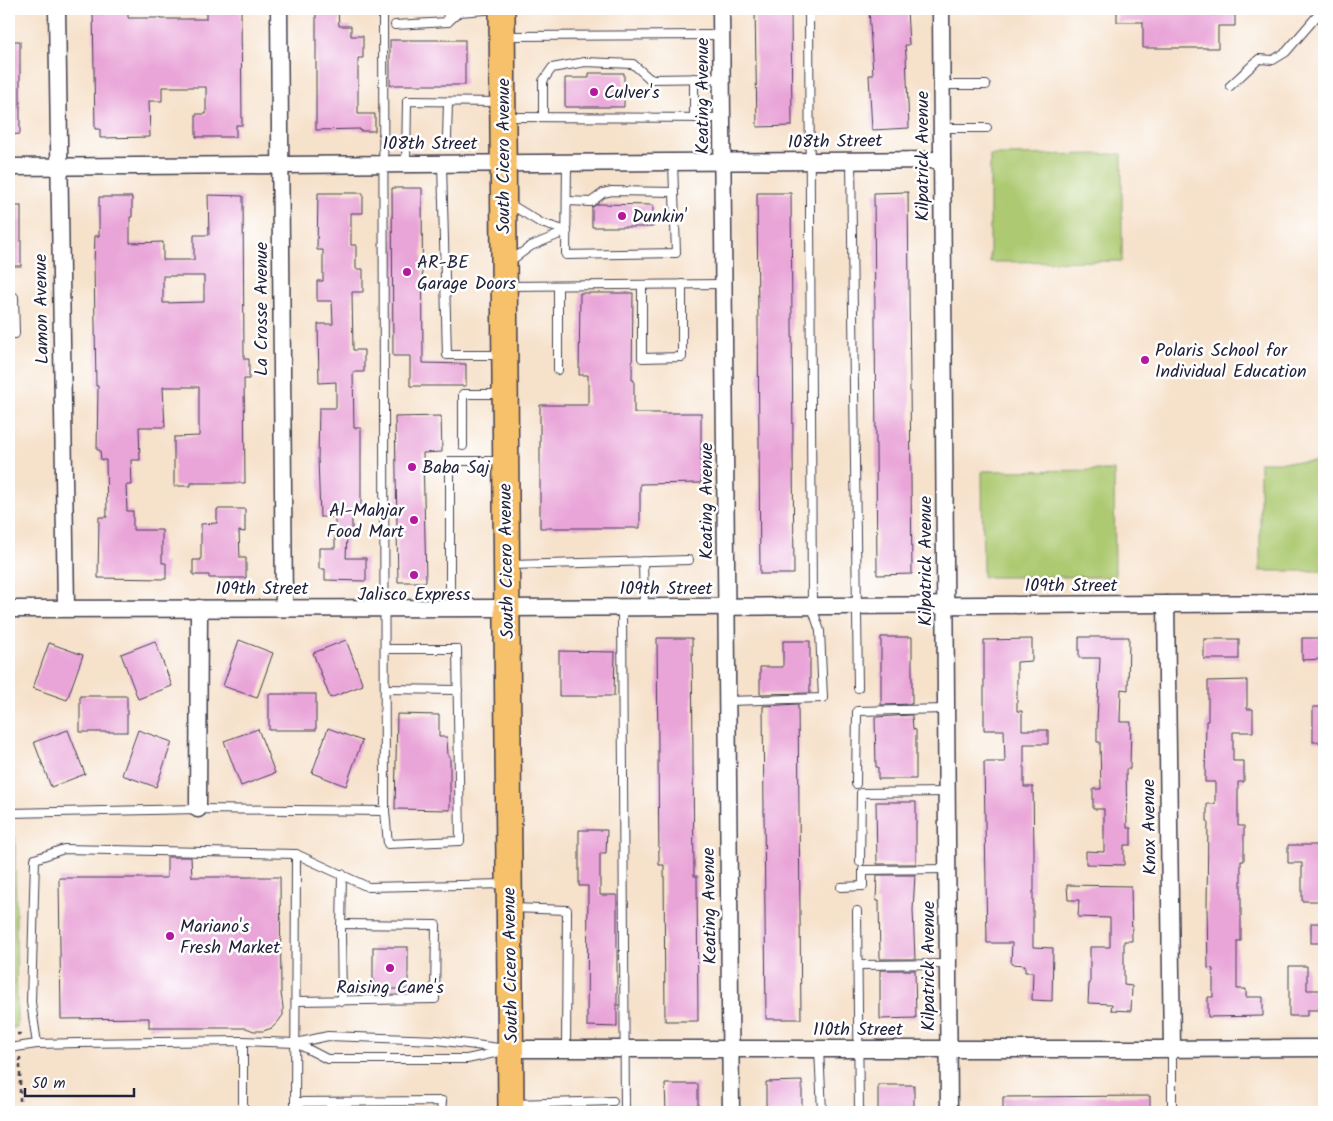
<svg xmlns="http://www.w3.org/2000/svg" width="1333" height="1121" font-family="Kalam,sans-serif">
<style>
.green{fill:#adca72;stroke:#687656}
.building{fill:#e9a4d8;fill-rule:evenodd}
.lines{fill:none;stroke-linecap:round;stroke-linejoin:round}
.lane-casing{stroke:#423f50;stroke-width:10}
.street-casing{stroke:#423f50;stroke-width:19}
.primary-casing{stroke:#423f50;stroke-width:28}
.path{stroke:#423f50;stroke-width:2.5;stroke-dasharray:4 4;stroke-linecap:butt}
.lane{stroke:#fff;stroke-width:8}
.street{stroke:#fff;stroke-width:16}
.primary{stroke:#f7c06b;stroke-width:25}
.poi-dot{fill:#b5179e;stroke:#fff;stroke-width:2}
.labels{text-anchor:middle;stroke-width:5;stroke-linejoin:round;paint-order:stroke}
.poi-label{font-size:18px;fill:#22223b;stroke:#fff;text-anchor:start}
.street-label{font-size:18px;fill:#22223b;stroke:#fff}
</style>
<rect width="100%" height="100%" fill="#fff"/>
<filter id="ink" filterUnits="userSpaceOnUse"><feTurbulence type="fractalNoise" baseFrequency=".02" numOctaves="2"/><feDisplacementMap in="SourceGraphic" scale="10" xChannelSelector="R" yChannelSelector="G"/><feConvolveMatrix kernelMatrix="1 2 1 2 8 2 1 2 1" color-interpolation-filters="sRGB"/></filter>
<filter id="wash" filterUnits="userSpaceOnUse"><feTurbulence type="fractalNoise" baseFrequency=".0096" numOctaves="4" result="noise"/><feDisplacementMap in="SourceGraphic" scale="20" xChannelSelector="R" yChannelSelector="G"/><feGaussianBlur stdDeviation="1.12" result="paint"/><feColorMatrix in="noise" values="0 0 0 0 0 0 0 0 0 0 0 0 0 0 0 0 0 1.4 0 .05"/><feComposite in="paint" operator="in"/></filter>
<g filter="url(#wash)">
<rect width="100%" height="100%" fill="#f6e1ca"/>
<!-- green -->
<g class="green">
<polygon points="1122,154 1122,261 990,262 990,155"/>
<rect x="1260" y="462" width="64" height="109"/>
<polygon points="1114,470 1115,577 983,577 982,471"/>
<polygon points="15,836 17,1027 9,1029 9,837"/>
</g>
<g id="blocks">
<!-- building -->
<g class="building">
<polygon points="111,9 128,9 128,18 161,18 161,19 206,19 206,9 241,10 242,125 236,125 236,137 196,137 196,114 206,114 206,87 162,87 162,101 149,101 150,137 100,138 100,129 95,129 93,11 111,11"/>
<polygon points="316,9 338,9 339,26 351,26 351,36 363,36 363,58 358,58 358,114 375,114 375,131 360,131 360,129 316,130"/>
<polygon points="755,9 791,9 792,126 757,127"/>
<polygon points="869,9 907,9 909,45 905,45 906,55 909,128 872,130 869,75 873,75"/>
<polygon points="1117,9 1235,9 1235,26 1218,26 1218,48 1143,48 1143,22 1117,22"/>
<rect x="390" y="40" width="75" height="45"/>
<polygon points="9,41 20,41 20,134 9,135"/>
<polygon points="589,73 624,73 624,107 565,107 565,78 589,78"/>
<polygon points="392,188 422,188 423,363 466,364 466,386 410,386 410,356 393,356"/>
<polygon points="908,192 912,574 877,575 874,193"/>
<polygon points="318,193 363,193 363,213 351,213 351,245 356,245 356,269 363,269 363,292 352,292 353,350 364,350 364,372 353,372 354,428 361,428 361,509 352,509 352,533 347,533 346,558 366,558 366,581 325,580 325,569 319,569 319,548 335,548 335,517 320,517 318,458 319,408 336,408 336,382 319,383 318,324 333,324 332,301 317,301 317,281 323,281 323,250 317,250"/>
<polygon points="757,193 791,193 794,574 760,574"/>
<path d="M208 195 243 196 244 359H249V379H244L245 483H191V486H174V437L199 436V387H163L165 427H139L140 460H131L132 485H126L127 511H133V530H162V563H166V579L98 578 99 517H107L106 460H101L100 450H97L98 386H96L94 264 95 236H99V197H132V217H130V243L163 242V260H194V235H209ZM163 276H204V302L163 303Z"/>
<polygon points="598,204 653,205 653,227 592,227 592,207"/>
<rect x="9" y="206" width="12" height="60"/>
<polygon points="580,293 633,293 632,380 634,380 634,413 701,413 701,483 640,484 640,528 540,528 540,405 588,405 588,375 579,375"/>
<polygon points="441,416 442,452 423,453 426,582 398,582 395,417"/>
<polygon points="217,509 245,509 245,532 239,531 240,558 246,558 246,578 209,578 209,575 193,575 193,560 201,560 201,524 217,523"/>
<polygon points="881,637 912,637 912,704 881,705"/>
<polygon points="1079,637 1129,637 1128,690 1121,689 1120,722 1131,722 1130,769 1126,769 1127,828 1131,828 1131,845 1124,845 1124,865 1086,864 1086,851 1104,852 1104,809 1093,809 1093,789 1101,789 1100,742 1097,742 1097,722 1100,658 1079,658"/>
<polygon points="657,638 692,638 694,876 697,876 698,1021 665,1021 664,865 659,865"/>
<polygon points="1302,638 1324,638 1324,659 1302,660"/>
<polygon points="1032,639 1032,661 1017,662 1017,711 1022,711 1022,730 1048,730 1048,744 1024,744 1024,787 1033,787 1034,851 1034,891 1033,891 1033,947 1053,948 1052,1001 1032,1000 1033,972 1025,972 1025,965 1011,964 1012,943 987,943 984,762 1005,762 1004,730 984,730 984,640"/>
<rect x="1204" y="639" width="35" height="20"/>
<polygon points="239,640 273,653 257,698 223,686"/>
<polygon points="346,640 363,685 330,698 313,653"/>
<polygon points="155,641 172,686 138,699 121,654"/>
<polygon points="783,641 810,641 810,693 760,694 760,667 783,667"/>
<polygon points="49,643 83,655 67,700 33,688"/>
<polygon points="559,651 615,652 614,696 559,696"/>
<polygon points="1247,680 1247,709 1253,709 1253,732 1233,732 1233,761 1244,761 1244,782 1238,782 1238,826 1244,826 1244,861 1241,861 1241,941 1237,941 1237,989 1246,989 1246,997 1263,997 1263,1016 1208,1017 1208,997 1213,997 1213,969 1208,968 1207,907 1208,821 1207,821 1207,804 1215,804 1215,782 1205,782 1206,721 1208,721 1208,681"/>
<rect x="269" y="694" width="47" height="36"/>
<rect x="80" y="696" width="47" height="36"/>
<polygon points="798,704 801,1019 766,1019 763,706"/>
<rect x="1313" y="707" width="11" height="35"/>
<polygon points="397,714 439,715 439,737 447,737 448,756 450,757 450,810 395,809"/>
<polygon points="912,715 913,729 916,730 916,779 878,779 878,767 876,767 875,717"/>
<polygon points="328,728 362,741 346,786 312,773"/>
<polygon points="258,729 275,773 241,786 224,741"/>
<polygon points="68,730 85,774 51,787 34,742"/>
<polygon points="138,730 172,742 156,787 122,775"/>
<polygon points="876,802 916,802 916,864 877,864"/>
<polygon points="579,830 607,830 606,853 600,853 600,895 617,895 617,1027 587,1026 588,886 579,886"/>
<polygon points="1288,845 1324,845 1324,901 1302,901 1302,863 1288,863"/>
<polygon points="167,857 191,857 192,877 280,877 281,993 283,1007 283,1015 278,1022 272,1028 263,1031 254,1031 246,1028 149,1028 149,1018 61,1019 59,878 167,878"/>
<polygon points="877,875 915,875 913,910 915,959 880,959 879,901 876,901"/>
<polygon points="1067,885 1131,886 1132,941 1124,941 1124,985 1132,986 1131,1011 1111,1010 1112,1004 1088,1003 1089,984 1090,984 1090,947 1110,947 1110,918 1078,917 1079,900 1068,900"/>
<rect x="1311" y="923" width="13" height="20"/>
<rect x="373" y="947" width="35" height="42"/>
<polygon points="1289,966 1307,966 1307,990 1324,990 1324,1010 1307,1010 1307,1016 1289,1016"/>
<polygon points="880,970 915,970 916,1018 880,1019"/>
<polygon points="802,1081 802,1112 766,1112 766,1082"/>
<polygon points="665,1084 698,1084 698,1112 666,1112"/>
<rect x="878" y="1085" width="36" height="27"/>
<polygon points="1150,1096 1150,1112 1003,1112 1003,1097"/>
</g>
</g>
</g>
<g filter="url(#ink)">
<use href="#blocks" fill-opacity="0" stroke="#423f50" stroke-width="1"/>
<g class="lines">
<defs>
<g id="lane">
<polyline points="383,9 385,811 388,844 460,841 457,649 385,649"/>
<polyline points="447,9 448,22"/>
<polyline points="395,25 448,22 459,12 499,9"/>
<polyline points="507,36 722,35"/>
<polyline points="694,78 694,118"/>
<polyline points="941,85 986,85"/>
<polyline points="1230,86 1259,59 1273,60 1286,52 1323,9"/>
<polyline points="507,117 723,118"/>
<polyline points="543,117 543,81 552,68 585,62 633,64 650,79 722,78"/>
<polyline points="942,128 987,128"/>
<polyline points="447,138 448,102"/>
<polyline points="851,161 858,688"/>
<polyline points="567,162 566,255 676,253 673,162"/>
<polyline points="406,163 407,101 501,102"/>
<polyline points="442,163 447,355 503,355"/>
<polyline points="567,201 591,202 603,193 612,191 674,192"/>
<polyline points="508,203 541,223 567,231"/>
<polyline points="509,262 531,246 567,231"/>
<polyline points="642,285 642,358 682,357 682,284"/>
<polyline points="508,286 724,284"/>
<polyline points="9,297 14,297 15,334 9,334"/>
<polyline points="558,370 558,286"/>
<polyline points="463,446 463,394 502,394"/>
<polyline points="643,561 644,608"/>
<polyline points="511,565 689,560"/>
<polyline points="450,608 450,461 503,461"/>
<polyline points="622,608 625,1112"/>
<polyline points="385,689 458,690"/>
<polyline points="728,701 823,698 820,631 812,607 809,9"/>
<polyline points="856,784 857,711 946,709"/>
<polyline points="9,813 198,809 385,811"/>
<polyline points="860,862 861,793 947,792"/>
<polyline points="342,874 341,933 342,1001"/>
<polyline points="841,887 863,886 863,870 947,869"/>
<polyline points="512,908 567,910 566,1049"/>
<polyline points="857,911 859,1112"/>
<polyline points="858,965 948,964"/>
<polyline points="296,1001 435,999 436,925 341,924"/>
<polyline points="243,1041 243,1112"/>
<polyline points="296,1043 327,1059 467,1059 504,1051"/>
<polyline points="37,1044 31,1002 35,859 64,849 296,854 368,887 506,884"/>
<polyline points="9,1048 37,1044 78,1043 243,1041 296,1043 328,1036 437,1040 506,1049"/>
<polyline points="819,1049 822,1112"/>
<polyline points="1172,1049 1172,1112"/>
<polyline points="295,1102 442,1101 441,1112"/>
<polyline points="515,1104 613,1101"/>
<polyline points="295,1112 296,854"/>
<polyline points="330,1112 330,1102"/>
</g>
<g id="street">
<polyline points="57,9 66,608"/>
<polyline points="279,9 284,608"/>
<polyline points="721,9 731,1112"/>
<polyline points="941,9 949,1112"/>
<polyline points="9,167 942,160"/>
<polyline points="1166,604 1172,1049"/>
<polyline points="9,609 506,608 1324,603"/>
<polyline points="198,809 199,608"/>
<polyline points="511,1049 1153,1049 1324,1048"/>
</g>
<polyline id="primary" points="502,9 511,1112"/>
</defs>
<!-- lane casing -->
<use href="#lane" class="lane-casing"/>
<!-- street casing -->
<use href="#street" class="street-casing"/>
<!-- primary casing -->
<use href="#primary" class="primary-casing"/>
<!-- path -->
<g class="path">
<polyline points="9,1034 20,1034 20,1036"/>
<polyline points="20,1057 20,1112"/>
</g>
<!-- lane -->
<use href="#lane" class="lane"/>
<!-- street -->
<use href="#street" class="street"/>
<!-- primary -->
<use href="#primary" class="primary"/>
</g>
</g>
<!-- markers -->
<g class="poi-dot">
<circle cx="594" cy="92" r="5"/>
<circle cx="622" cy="216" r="5"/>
<circle cx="407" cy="272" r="5"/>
<circle cx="1145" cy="360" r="5"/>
<circle cx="412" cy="467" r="5"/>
<circle cx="414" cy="520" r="5"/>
<circle cx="414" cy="575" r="5"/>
<circle cx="170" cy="936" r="5"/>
<circle cx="390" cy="968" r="5"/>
</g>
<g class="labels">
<!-- poi labels -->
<g class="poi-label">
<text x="604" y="98">Culver's</text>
<text x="632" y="222">Dunkin'</text>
<text x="417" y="268">AR-BE<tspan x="417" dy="21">Garage Doors</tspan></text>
<text x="1155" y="356">Polaris School for<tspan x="1155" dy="21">Individual Education</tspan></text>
<text x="422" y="473">Baba Saj</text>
<text x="404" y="516" text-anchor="end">Al-Mahjar<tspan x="404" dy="21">Food Mart</tspan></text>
<text x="414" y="600" text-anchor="middle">Jalisco Express</text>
<text x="180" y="932">Mariano's<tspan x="180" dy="21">Fresh Market</tspan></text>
<text x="390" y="993" text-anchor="middle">Raising Cane's</text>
</g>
<!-- street labels -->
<g class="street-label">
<text transform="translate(702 96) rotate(-90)" y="6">Keating Avenue</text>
<text transform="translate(835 141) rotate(-1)" y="6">108th Street</text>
<text x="430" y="149">108th Street</text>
<text transform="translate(503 156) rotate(-90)" y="6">South Cicero Avenue</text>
<text transform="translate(922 156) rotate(-90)" y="6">Kilpatrick Avenue</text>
<text transform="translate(41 309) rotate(-91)" y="6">Lamon Avenue</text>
<text transform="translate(261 309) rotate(-90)" y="6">La Crosse Avenue</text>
<text transform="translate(706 501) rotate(-90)" y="6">Keating Avenue</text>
<text transform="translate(506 561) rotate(-91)" y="6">South Cicero Avenue</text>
<text transform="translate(925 561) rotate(-90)" y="6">Kilpatrick Avenue</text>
<text x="1071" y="591">109th Street</text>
<text x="262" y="594">109th Street</text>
<text x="666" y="594">109th Street</text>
<text transform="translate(1149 827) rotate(-91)" y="6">Knox Avenue</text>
<text transform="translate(709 906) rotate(-91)" y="6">Keating Avenue</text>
<text transform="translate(510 965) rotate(-91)" y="6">South Cicero Avenue</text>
<text transform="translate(928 966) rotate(-90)" y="6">Kilpatrick Avenue</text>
<text x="858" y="1035">110th Street</text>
</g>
</g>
<!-- margin -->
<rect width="1333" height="1121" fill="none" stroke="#fff" stroke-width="30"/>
<!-- scale -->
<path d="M25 1088v8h109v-8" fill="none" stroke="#22223b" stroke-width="2.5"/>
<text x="32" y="1088" font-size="15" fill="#22223b" stroke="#ffffff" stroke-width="4" paint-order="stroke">50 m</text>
</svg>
